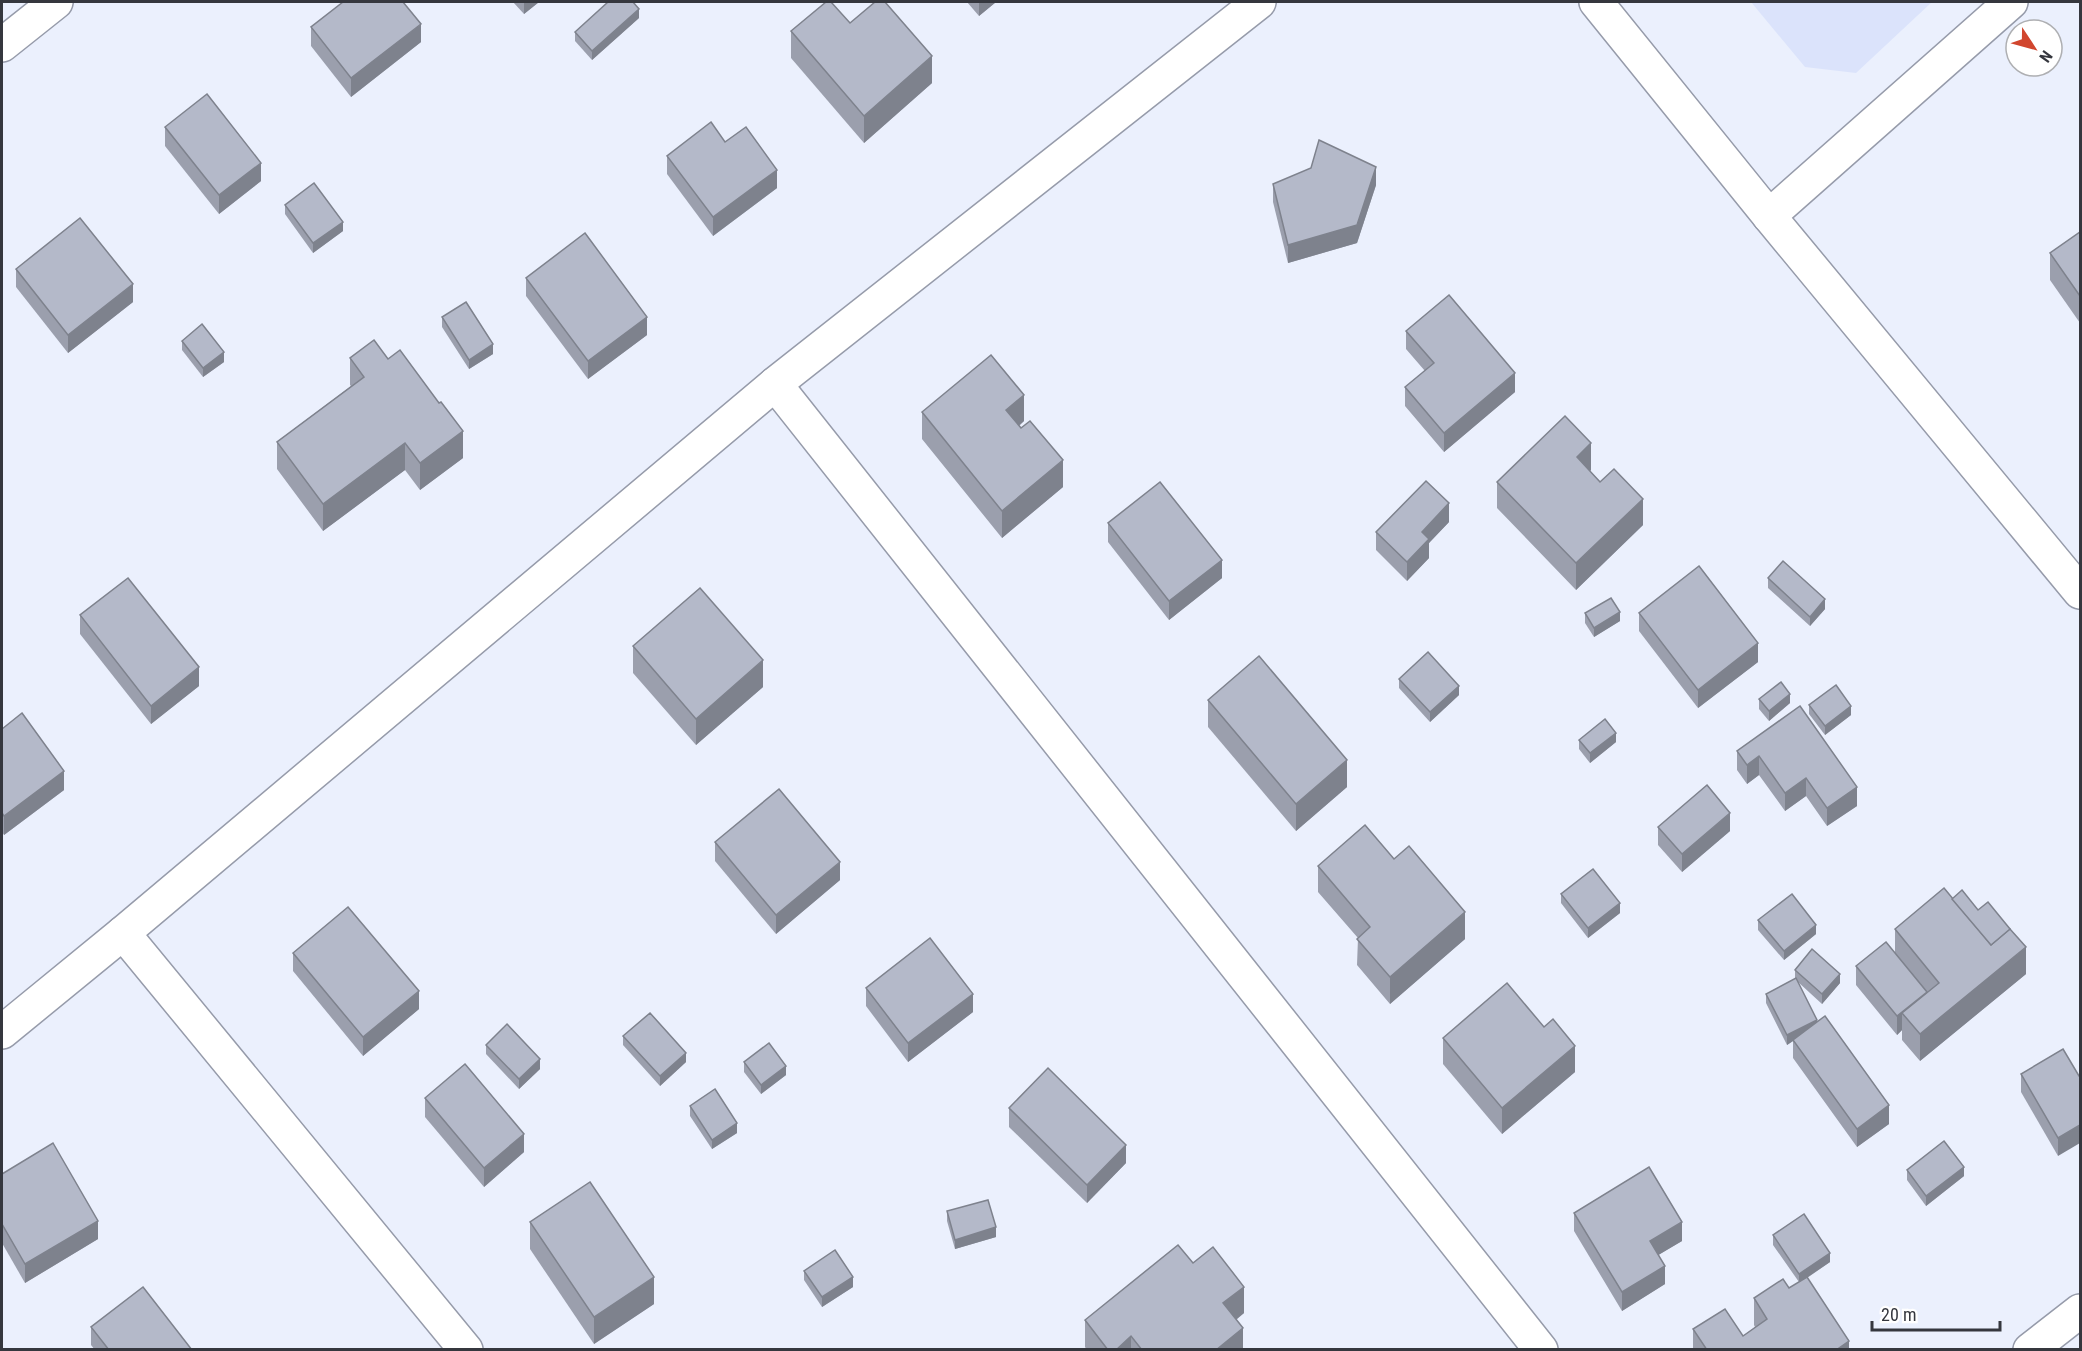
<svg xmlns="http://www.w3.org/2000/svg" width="2082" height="1351" font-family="'Roboto Condensed',sans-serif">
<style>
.built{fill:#dbe3fb}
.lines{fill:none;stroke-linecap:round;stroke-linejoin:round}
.minor-casing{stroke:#969baa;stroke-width:36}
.minor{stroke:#fff;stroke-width:33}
.wall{fill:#9b9fad}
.shaded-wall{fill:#7e828d}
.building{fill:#b4b9c9;stroke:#7e828d;stroke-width:1.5}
</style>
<rect width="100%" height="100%" fill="#ebf0fd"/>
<!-- built -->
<polygon class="built" points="1751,2 1932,2 1856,73 1805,67"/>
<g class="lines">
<defs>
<g id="minor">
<polyline points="1596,2 1769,216 2080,592"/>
<polyline points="2,45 56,2"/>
<polyline points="1769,216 2011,2"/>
<polyline points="775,384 1541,1350"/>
<polyline points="123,933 466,1350"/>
<polyline points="2,1032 123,933 775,384 1259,2"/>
<polyline points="2030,1350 2080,1311"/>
</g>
</defs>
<!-- minor casing -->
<use href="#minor" class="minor-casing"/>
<!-- minor -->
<use href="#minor" class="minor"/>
</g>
<!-- wall -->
<g class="wall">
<polygon points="513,2 539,2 524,14"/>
<polygon points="967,2 996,2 979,16"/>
<polygon points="639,18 592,60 575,41 575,32"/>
<polygon points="850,23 932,83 864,143 791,58 791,31"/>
<polygon points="311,27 421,42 351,97 311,46"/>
<polygon points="165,127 261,181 219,214 165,146"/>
<polygon points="725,142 777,188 713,236 667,174 667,156"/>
<polygon points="1273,184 1376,185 1357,243 1288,263 1273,202"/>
<polygon points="285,205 343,231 313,253 285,214"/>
<polygon points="2080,232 2080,323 2050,280 2050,253"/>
<polygon points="16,269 133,302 68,353 16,287"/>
<polygon points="526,278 647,335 588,379 526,296"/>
<polygon points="442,317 493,354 469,369 442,327"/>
<polygon points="1406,331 1515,392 1444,452 1405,406 1405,387 1425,371 1406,349"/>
<polygon points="182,341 224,362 203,377 182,350"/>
<polygon points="350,358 463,458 420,490 405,470 323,531 277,469 277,442 351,386 350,385"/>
<polygon points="922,412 1024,421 1019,426 1063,487 1002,538 922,439"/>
<polygon points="1591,470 1590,471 1643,525 1576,590 1497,508 1497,482"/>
<polygon points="1449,522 1429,543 1429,558 1407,581 1376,550 1376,532"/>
<polygon points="1108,523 1222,578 1169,620 1108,542"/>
<polygon points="1768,578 1825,609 1810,626 1768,588"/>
<polygon points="1585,613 1620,621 1594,637 1585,623"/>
<polygon points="1639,613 1758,662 1698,708 1639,631"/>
<polygon points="80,615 199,686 151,724 80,634"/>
<polygon points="633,646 763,687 696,745 633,673"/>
<polygon points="1399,679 1459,695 1430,722 1399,688"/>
<polygon points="1759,699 1790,703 1769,721 1759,709"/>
<polygon points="1208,700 1347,787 1296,831 1208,727"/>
<polygon points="1809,705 1851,715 1825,735 1809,714"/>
<polygon points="1800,706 1857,806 1827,826 1806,796 1785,811 1759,775 1747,784 1737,770 1737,751"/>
<polygon points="2,729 64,790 4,835 2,832"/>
<polygon points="1579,740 1616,742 1590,763 1579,749"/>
<polygon points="1658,827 1730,831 1682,872 1658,845"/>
<polygon points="715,842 840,880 776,934 715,861"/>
<polygon points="1394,859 1465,939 1390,1004 1357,965 1358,938 1318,892 1318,866"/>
<polygon points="1561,894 1620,913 1588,938 1561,903"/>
<polygon points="1952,899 2026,974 1920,1061 1902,1040 1902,1030 1897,1035 1856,985 1856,966 1895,953 1895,929"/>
<polygon points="1758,920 1816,934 1784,960 1758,930"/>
<polygon points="293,953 419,1009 363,1056 293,971"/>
<polygon points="1795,970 1840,983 1822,1004 1798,982 1817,1022 1889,1124 1857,1147 1793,1058 1793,1041 1787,1045 1766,1003 1766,994 1795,979"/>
<polygon points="866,988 973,1012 908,1062 866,1006"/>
<polygon points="623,1036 686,1062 660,1086 623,1045"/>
<polygon points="1443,1038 1575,1072 1502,1134 1443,1064"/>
<polygon points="486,1045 540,1069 519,1089 486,1054"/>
<polygon points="2063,1049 2058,1156 2021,1092 2021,1074"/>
<polygon points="744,1062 786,1075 761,1094 744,1072"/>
<polygon points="425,1098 524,1152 484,1187 425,1117"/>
<polygon points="690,1106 737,1133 712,1149 690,1116"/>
<polygon points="1009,1108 1126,1163 1087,1203 1009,1127"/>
<polygon points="1907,1170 1964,1176 1926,1206 1907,1180"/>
<polygon points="2,1174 98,1239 25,1283 2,1243"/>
<polygon points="947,1211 996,1237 955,1249 947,1221"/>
<polygon points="1574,1213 1682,1241 1658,1255 1665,1284 1622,1311 1574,1231"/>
<polygon points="530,1222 654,1304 594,1344 530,1249"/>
<polygon points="1773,1235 1830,1262 1807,1278 1849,1350 1693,1350 1693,1329 1743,1336 1755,1327 1754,1325 1754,1298 1789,1288 1799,1282 1773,1245"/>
<polygon points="1193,1263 1244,1313 1236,1320 1243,1350 1087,1350 1085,1347 1085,1320"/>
<polygon points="804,1271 853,1287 822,1307 804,1280"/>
<polygon points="91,1327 192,1350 95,1350 91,1345"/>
</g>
<!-- shaded-wall -->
<g class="shaded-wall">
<polygon points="524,2 539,2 524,14"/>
<polygon points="979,2 996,2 979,16"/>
<polygon points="639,9 639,18 592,60 592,51"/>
<polygon points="421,24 421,42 351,97 351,78"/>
<polygon points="932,56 932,83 864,143 864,116"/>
<polygon points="261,163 261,181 219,214 219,195"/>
<polygon points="1376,167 1376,185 1357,243 1288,263 1288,245"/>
<polygon points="777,170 777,188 713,236 713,217"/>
<polygon points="343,222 343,231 313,253 313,243"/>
<polygon points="133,284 133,302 68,353 68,335"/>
<polygon points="647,317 647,335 588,379 588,361"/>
<polygon points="493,344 493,354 469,369 469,360"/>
<polygon points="224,352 224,362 203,377 203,368"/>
<polygon points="1515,373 1515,392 1444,452 1444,433"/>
<polygon points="1024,395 1024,421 1006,436 1006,410"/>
<polygon points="463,431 463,458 420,490 420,463"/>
<polygon points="405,443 405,470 323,531 323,504"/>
<polygon points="1591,443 1591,470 1577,483 1577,457"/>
<polygon points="1063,460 1063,487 1002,538 1002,511"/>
<polygon points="1643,499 1643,525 1576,590 1576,563"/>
<polygon points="1449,503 1449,522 1429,543 1429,558 1407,581 1407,562 1422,532"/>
<polygon points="1222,560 1222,578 1169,620 1169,601"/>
<polygon points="1825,599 1825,609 1810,626 1810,617"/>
<polygon points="1620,612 1620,621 1594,637 1594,628"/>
<polygon points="1758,643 1758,662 1698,708 1698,690"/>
<polygon points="763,660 763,687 696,745 696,719"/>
<polygon points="199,667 199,686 151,724 151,706"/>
<polygon points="1459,686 1459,695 1430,722 1430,712"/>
<polygon points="1790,694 1790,703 1769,721 1769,711"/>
<polygon points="1851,706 1851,715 1825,735 1825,726"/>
<polygon points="1616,733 1616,742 1590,763 1590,753"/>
<polygon points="1759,756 1759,775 1747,784 1747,765"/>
<polygon points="1347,760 1347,787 1296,831 1296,804"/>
<polygon points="64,771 64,790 4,835 4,816"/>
<polygon points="1806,778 1806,796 1785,811 1785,793"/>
<polygon points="1857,787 1857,806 1827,826 1827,808"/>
<polygon points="1730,813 1730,831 1682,872 1682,854"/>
<polygon points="840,862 840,880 776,934 776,915"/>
<polygon points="1620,903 1620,913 1588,938 1588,928"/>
<polygon points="1465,912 1465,939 1390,1004 1390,977"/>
<polygon points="1816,925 1816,934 1784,960 1784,951"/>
<polygon points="2026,947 2026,974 1920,1061 1920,1034"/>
<polygon points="1840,974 1840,983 1822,1004 1822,994"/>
<polygon points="419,991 419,1009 363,1056 363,1037"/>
<polygon points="1927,992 1927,1010 1902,1013 1902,1030 1897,1035 1897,1016"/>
<polygon points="973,994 973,1012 908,1062 908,1043"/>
<polygon points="1817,1020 1817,1029 1793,1040 1793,1041 1787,1045 1787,1035"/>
<polygon points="1575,1046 1575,1072 1502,1134 1502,1108"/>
<polygon points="686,1053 686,1062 660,1086 660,1076"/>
<polygon points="540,1059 540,1069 519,1089 519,1079"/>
<polygon points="786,1066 786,1075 761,1094 761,1085"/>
<polygon points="1889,1105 1889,1124 1857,1147 1857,1129"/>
<polygon points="737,1123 737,1133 712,1149 712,1140"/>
<polygon points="2080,1125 2080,1143 2058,1156 2058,1138"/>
<polygon points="524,1134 524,1152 484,1187 484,1168"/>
<polygon points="1126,1145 1126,1163 1087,1203 1087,1185"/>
<polygon points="1964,1167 1964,1176 1926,1206 1926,1196"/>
<polygon points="98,1221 98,1239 25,1283 25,1264"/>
<polygon points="1682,1222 1682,1241 1650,1260 1650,1241"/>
<polygon points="996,1227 996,1237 955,1249 955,1240"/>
<polygon points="1830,1253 1830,1262 1799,1283 1799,1274"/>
<polygon points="1665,1266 1665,1284 1622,1311 1622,1292"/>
<polygon points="654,1277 654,1304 594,1344 594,1317"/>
<polygon points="853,1277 853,1287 822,1307 822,1297"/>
<polygon points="1244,1287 1244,1313 1223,1330 1223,1303"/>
<polygon points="1243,1328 1243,1350 1216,1350"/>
<polygon points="1131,1336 1131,1350 1116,1350"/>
<polygon points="1849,1341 1849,1350 1836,1350"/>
</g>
<!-- building -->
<g class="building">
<polygon points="343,2 403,2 421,24 351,78 311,27"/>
<polygon points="608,2 633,2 639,9 592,51 575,32"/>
<polygon points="826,2 831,2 850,23 875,2 885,2 932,56 864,116 791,31"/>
<polygon points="207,94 261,163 219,195 165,127"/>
<polygon points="711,122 725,142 746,127 777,170 713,217 667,156"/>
<polygon points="1319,140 1376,167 1357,225 1288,245 1273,184 1311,168"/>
<polygon points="314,183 343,222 313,243 285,205"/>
<polygon points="80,218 133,284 68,335 16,269"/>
<polygon points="2080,232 2080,296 2050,253"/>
<polygon points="585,233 647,317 588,361 526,278"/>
<polygon points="1449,295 1515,373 1444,433 1405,387 1434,363 1406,331"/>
<polygon points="466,302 493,344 469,360 442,317"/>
<polygon points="202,324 224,352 203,368 182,341"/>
<polygon points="374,340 388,359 400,350 439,403 441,402 463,431 420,463 405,443 323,504 277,442 364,377 350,358"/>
<polygon points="991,355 1024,395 1006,410 1021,428 1030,421 1063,460 1002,511 922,412"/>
<polygon points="1565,416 1591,443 1577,457 1600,482 1614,469 1643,499 1576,563 1497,482"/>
<polygon points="1426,481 1449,503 1422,532 1429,539 1407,562 1376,532"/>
<polygon points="1160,482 1222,560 1169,601 1108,523"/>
<polygon points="1783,561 1825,599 1810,617 1768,578"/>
<polygon points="1699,566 1758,643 1698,690 1639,613"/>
<polygon points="128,578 199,667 151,706 80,615"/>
<polygon points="700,588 763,660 696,719 633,646"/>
<polygon points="1611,598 1620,612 1594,628 1585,613"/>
<polygon points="1428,652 1459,686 1430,712 1399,679"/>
<polygon points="1259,656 1347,760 1296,804 1208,700"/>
<polygon points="1781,682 1790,694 1769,711 1759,699"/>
<polygon points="1836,685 1851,706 1825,726 1809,705"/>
<polygon points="1800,706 1857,787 1827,808 1806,778 1785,793 1759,756 1747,765 1737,751"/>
<polygon points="22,713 64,771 4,816 2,813 2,729"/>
<polygon points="1605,719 1616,733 1590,753 1579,740"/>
<polygon points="1707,785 1730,813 1682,854 1658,827"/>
<polygon points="779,789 840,862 776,915 715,842"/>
<polygon points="1365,825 1394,859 1409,846 1465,912 1390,977 1357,939 1370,927 1318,866"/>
<polygon points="1593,869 1620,903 1588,928 1561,894"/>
<polygon points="1944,888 1991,945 2010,929 2026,947 1920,1034 1902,1013 1939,983 1895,929"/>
<polygon points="1962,890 1978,910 1988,902 2010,929 1991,945 1952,899"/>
<polygon points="1792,894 1816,925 1784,951 1758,920"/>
<polygon points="348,907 419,991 363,1037 293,953"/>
<polygon points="930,938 973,994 908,1043 866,988"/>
<polygon points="1886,942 1927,992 1897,1016 1856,966"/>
<polygon points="1812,949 1840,974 1822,994 1795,970"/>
<polygon points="1796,978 1817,1020 1787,1035 1766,994"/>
<polygon points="1507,983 1544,1027 1553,1019 1575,1046 1502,1108 1443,1038"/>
<polygon points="650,1013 686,1053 660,1076 623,1036"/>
<polygon points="1825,1016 1889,1105 1857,1129 1793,1040"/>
<polygon points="507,1024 540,1059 519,1079 486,1045"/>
<polygon points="769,1043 786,1066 761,1085 744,1062"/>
<polygon points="2063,1049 2079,1076 2080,1076 2080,1125 2058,1138 2021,1074"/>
<polygon points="465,1064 524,1134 484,1168 425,1098"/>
<polygon points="1048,1068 1126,1145 1087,1185 1009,1108"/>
<polygon points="715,1089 737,1123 712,1140 690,1106"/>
<polygon points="1944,1141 1964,1167 1926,1196 1907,1170"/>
<polygon points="53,1143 98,1221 25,1264 2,1224 2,1174"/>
<polygon points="1649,1167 1682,1222 1650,1241 1665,1266 1622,1292 1574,1213"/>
<polygon points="590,1182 654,1277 594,1317 530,1222"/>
<polygon points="988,1200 996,1227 955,1240 947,1211"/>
<polygon points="1804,1214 1830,1253 1799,1274 1773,1235"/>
<polygon points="1178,1245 1193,1263 1213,1247 1244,1287 1223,1303 1243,1328 1216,1350 1142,1350 1131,1336 1116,1350 1108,1350 1085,1320"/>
<polygon points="835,1250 853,1277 822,1297 804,1271"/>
<polygon points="1807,1277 1849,1341 1836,1350 1707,1350 1693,1329 1725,1309 1743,1336 1767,1319 1754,1298 1783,1279 1789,1288"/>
<polygon points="143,1287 192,1350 109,1350 91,1327"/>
</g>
<!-- border -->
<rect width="2082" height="1351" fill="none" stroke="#35373e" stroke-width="6"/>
<!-- north arrow -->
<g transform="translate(2034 48) rotate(126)"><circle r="28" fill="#ffffff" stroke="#aeafb2" stroke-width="1.5"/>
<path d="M0-4.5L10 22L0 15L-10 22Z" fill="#d1462e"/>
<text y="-9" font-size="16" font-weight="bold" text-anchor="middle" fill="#35373e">N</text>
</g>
<!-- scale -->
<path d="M1872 1321v9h128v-9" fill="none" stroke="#35373e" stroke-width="3"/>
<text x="1881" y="1321" font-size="18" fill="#35373e" stroke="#ffffff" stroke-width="4.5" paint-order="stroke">20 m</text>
</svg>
